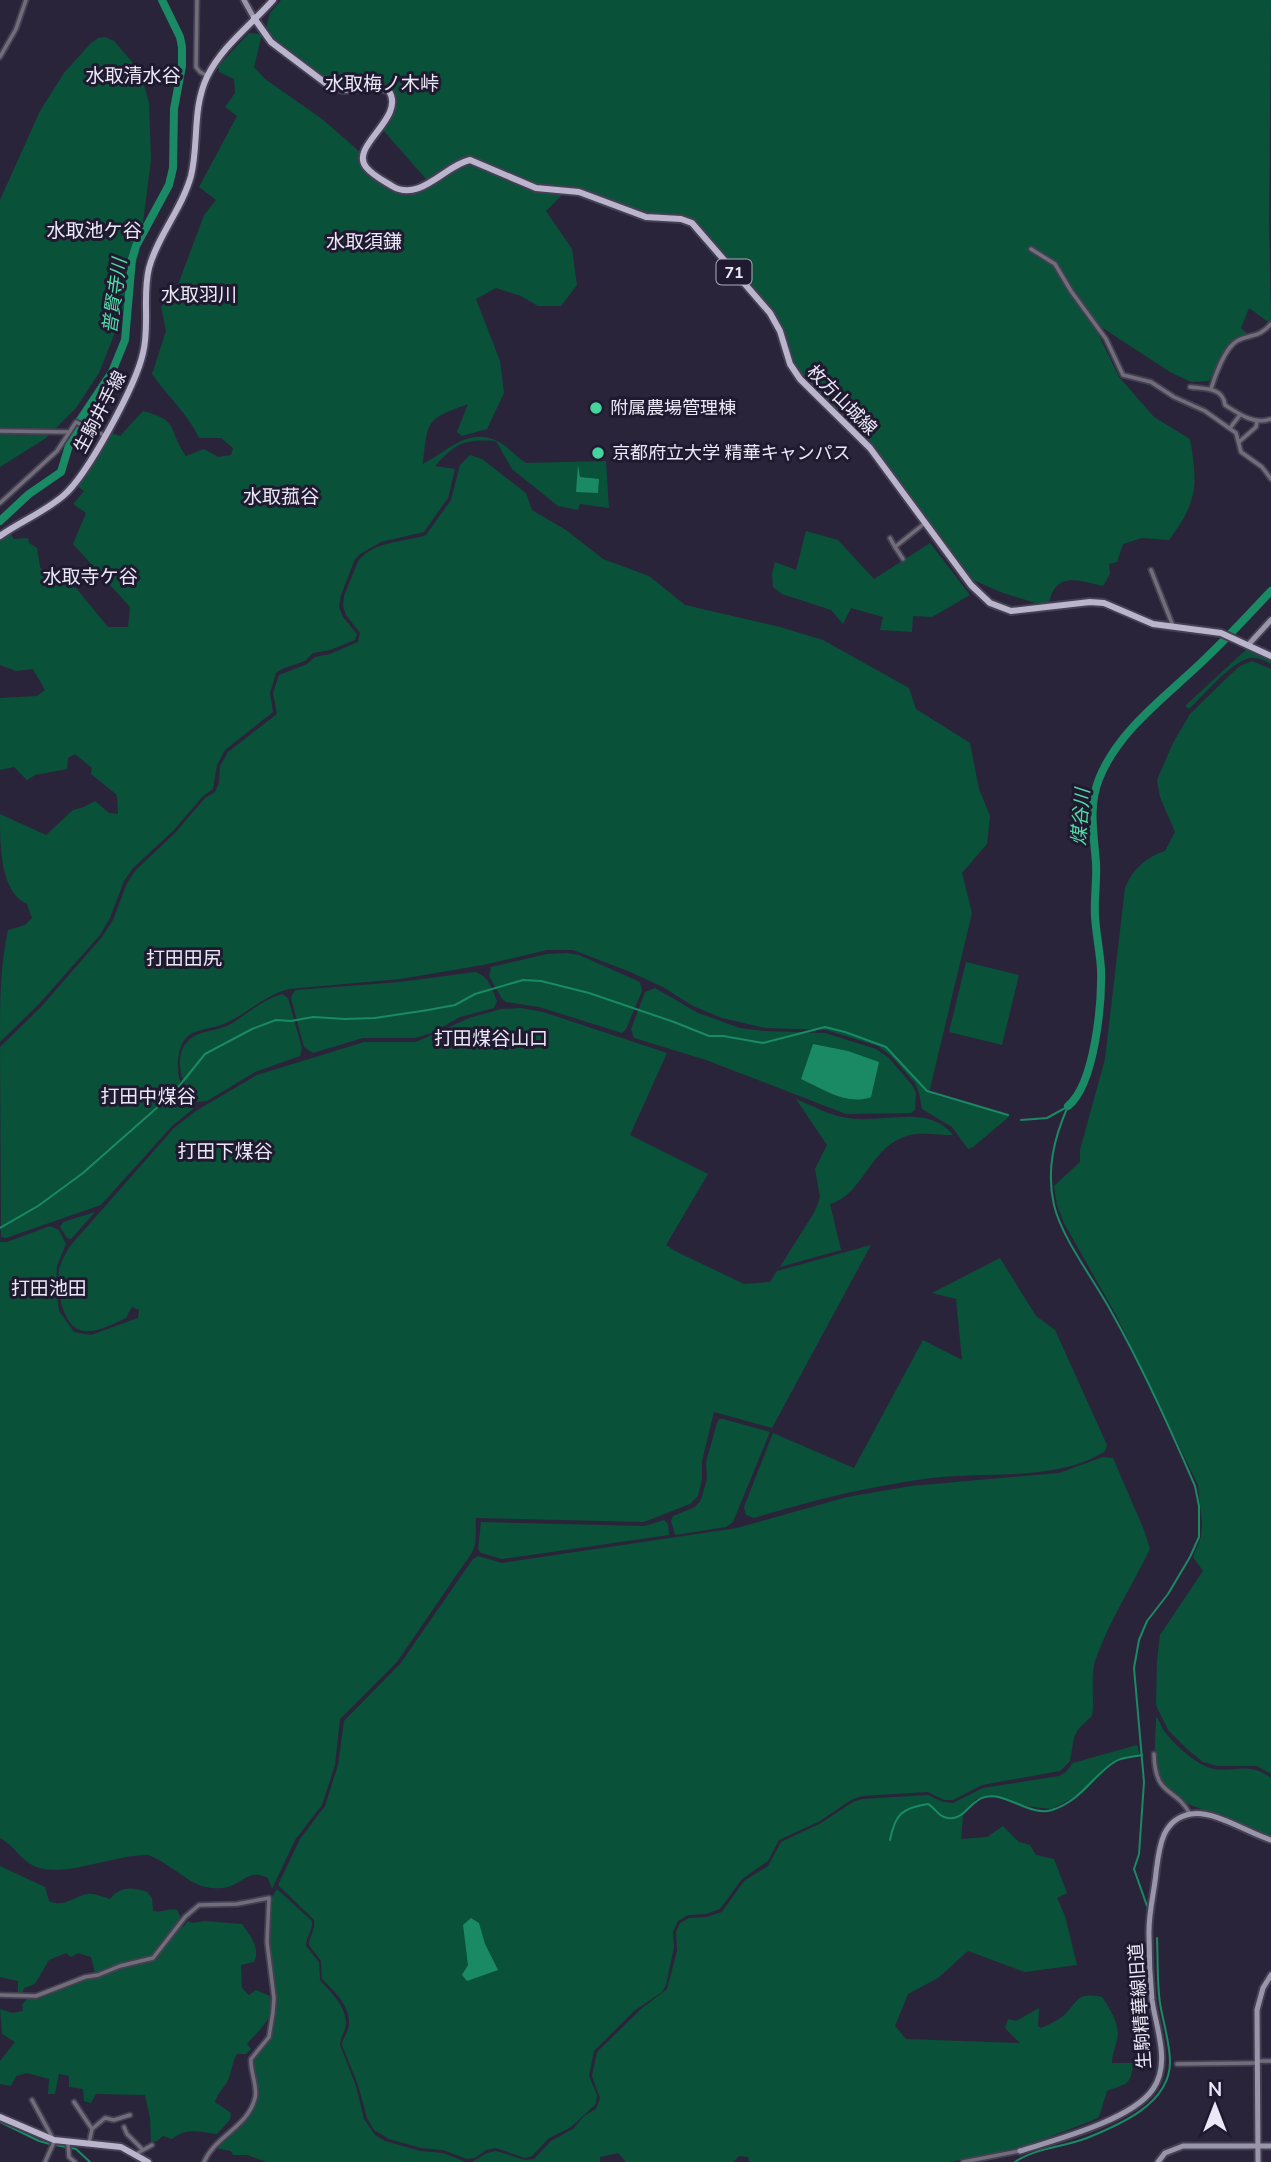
<svg xmlns="http://www.w3.org/2000/svg" width="1271" height="2162" font-family="'Nunito Sans','Noto Sans JP',sans-serif">
<style>
.green{fill:#0a5139}
.water{fill:#198a63}
.lines{fill:none;stroke-linecap:round;stroke-linejoin:round}
.stream{stroke:#198a63;stroke-width:2}
.river{stroke:#198a63;stroke-width:8}
.street-casing{stroke:#453f54;stroke-width:7}
.secondary-casing{stroke:#453f54;stroke-width:9}
.primary-casing{stroke:#453f54;stroke-width:10}
.street{stroke:#716e7a;stroke-width:3.5}
.secondary{stroke:#9a96a9;stroke-width:5}
.primary{stroke:#bab4cd;stroke-width:6}
.poi-dot{fill:#46d49e;stroke:#201a30;stroke-width:2.5}
.labels{text-anchor:middle;stroke-width:6;stroke-linejoin:round;paint-order:stroke}
.shield{fill:#201a30;stroke:#aeaabb;stroke-width:2}
.shield-label{font-size:16px;font-weight:bold;fill:#ebe8f7}
.street-label{font-size:18px;fill:#ebe8f7;stroke:#201a30}
.poi-label{font-size:18px;fill:#ebe8f7;stroke:#201a30;text-anchor:start}
.neighbourhood-label{font-size:19px;fill:#ebe8f7;stroke:#201a30}
.water-label{font-size:19px;font-style:italic;fill:#51dda6;stroke:#201a30}
</style>
<rect width="100%" height="100%" fill="#2a243a"/>
<!-- green -->
<g class="green">
<path d="M281 0H1271L1269 223 1271 324 1249 308 1241 328 1249 335 1234 341 1209 381 1191 382 1170 372 1092 321 1119 377 1154 417 1190 439C1198 485 1198 501 1169 540L1142 538 1123 544 1117 562 1109 564 1110 574 1103 586C1080 581 1055 570 1049 604H1039L1003 593 968 578 932 539 896 482 846 421 802 378 793 364 784 335 772 312 693 221 680 216H651L589 193 536 185 464 159 427 180 382 129C389 119 399 107 394 94 388 76 352 90 338 86 319 81 274 45 266 28L270 13Z"/>
<path d="M249 33 262 34 254 67 265 79 322 119 360 152C359 165 365 171 375 178 417 210 429 180 468 163L535 190 563 194 546 211 572 249 577 285 561 306H538L521 296 496 288 476 299 500 361 504 393 487 429 462 436 457 432 468 404C426 420 428 418 423 464 448 451 469 426 499 442 509 447 516 457 526 463L606 461 609 508 580 504 578 510 558 506 512 469 496 441C464 439 456 443 435 466L455 469 448 498 424 532 381 542 360 554 355 559 341 595 339 607 343 617 357 634 355 640 330 650 313 653 305 661 282 669 276 673 270 693 273 712 225 750 217 765 213 789 203 796 173 831 133 868 124 881 110 918 100 935 38 1005 0 1042C0 1005 0 966 8 930L25 925 32 918 27 904C0 892 0 845 0 814L46 835 73 810 84 807 95 801 109 813 118 814 117 795 91 774 92 768 75 754 68 758 67 769 35 775 27 780 14 767 0 770V698L37 696 45 690 33 669 16 671 0 665V540L10 533 14 539 28 538 29 543 37 548 40 567 52 579 76 588 108 627H128L130 607 73 544 86 513 73 504 84 491 77 486 109 432 120 436 143 411C180 421 167 428 186 456L204 449 218 457 231 455 233 448 221 438H199C188 414 167 396 152 374L166 331 161 307 176 290 204 215 216 200 199 187 237 116 225 107 235 93 234 79 219 72 218 66Z"/>
<polygon points="105,37 114,41 140,71 149,103 151,160 139,253 120,320 99,373 76,408 46,438 0,467 0,200 40,111 64,73 90,44 98,38"/>
<path d="M470 455 482 459 526 493 532 510 566 530 603 559 649 576 685 605 780 627 823 640 909 688 916 709 970 743 979 789 990 816 987 844 962 873 972 913 929 1093 1010 1116 973 1147 968 1149 952 1127 922 1109 919 1093 915 1083 891 1056 878 1046 826 1030 765 1028 722 1018 693 1006 663 987 628 971 573 950H547L483 965 400 979 289 989C264 995 245 1016 221 1025 210 1029 194 1029 186 1038 179 1046 177 1060 178 1070 178 1086 192 1095 193 1109L172 1126 101 1205 6 1238 1 1237 0 1047 41 1007 102 937 113 920 127 883 136 870 175 833 205 798 215 792 219 783 220 766 228 752 277 714 273 693 279 675 307 664 315 657 330 654 358 642 360 633 346 615 343 606 344 596 358 561C375 540 403 543 426 535L451 500 460 465Z"/>
<polygon points="806,531 838,540 874,579 930,543 970,595 932,617 913,616 912,632 880,630 883,617 851,608 843,624 831,610 782,594 773,587 772,574 775,562 796,570"/>
<path d="M1248 648 1271 659V664C1265 661 1257 657 1250 658 1232 661 1203 696 1189 709L1186 707V705Z"/>
<path d="M1252 661 1271 669V1774L1257 1766H1217L1203 1762 1187 1749 1168 1730 1156 1705 1157 1660 1160 1635 1203 1571 1193 1557 1201 1537 1202 1523 1198 1485 1116 1315 1064 1223 1057 1205 1054 1186 1080 1162V1150L1105 1059 1125 888C1132 870 1146 857 1165 851L1175 832 1160 797 1157 780 1173 743 1190 714 1230 675 1240 666Z"/>
<polygon points="567,953 579,955 640,982 642,991 626,1029 622,1033 539,1007 506,1002 502,999 489,976 491,967 547,954"/>
<polygon points="966,962 1019,975 1002,1045 949,1032"/>
<path d="M475 972C489 976 492 989 497 1001L494 1008 460 1017 432 1033 415 1038H363L313 1053 304 1047 291 998 293 993 296 990 400 982Z"/>
<polygon points="655,988 698,1013 740,1028 765,1031 825,1033 876,1049 889,1058 912,1085 916,1093 915,1110 911,1113 846,1114 706,1060 634,1038 631,1029 645,992"/>
<path d="M282 994 288 998 302 1048 300 1056 255 1072 207 1101 197 1102C182 1088 171 1055 190 1039 201 1030 219 1031 231 1024 246 1014 265 999 282 994Z"/>
<path d="M521 1008 543 1012 667 1053 630 1135 708 1174 666 1245 675 1251 744 1284 770 1282 777 1271 871 1245 779 1415 772 1428 714 1412 702 1461V1479L698 1496 690 1504 644 1522 476 1518C475 1542 479 1545 464 1564L397 1662 340 1719 335 1765 322 1805 295 1840 272 1889 268 1878C252 1870 247 1878 233 1885 226 1889 214 1889 206 1887 190 1885 167 1861 148 1855 115 1854 63 1879 34 1866 20 1860 14 1845 0 1838V1242H7L50 1226 59 1230 66 1244 57 1266 56 1286 59 1311 74 1332 91 1335 138 1318 139 1310 132 1307 126 1318C114 1323 98 1333 84 1331 62 1329 56 1287 59 1270 61 1261 66 1252 71 1245L174 1128 196 1111 257 1075 364 1042H416L469 1018 501 1009Z"/>
<path d="M796 1099C813 1106 831 1116 848 1118 882 1124 928 1103 953 1135 940 1135 923 1132 910 1135 870 1144 864 1195 830 1204L841 1250 780 1267 815 1211 820 1197 815 1169 827 1145Z"/>
<polygon points="95,1212 71,1239 67,1238 60,1227 63,1222"/>
<path d="M1000 1258 1036 1316 1055 1330 1107 1445 1105 1451C1059 1482 985 1471 932 1478 871 1486 813 1500 754 1518L746 1515 744 1507 773 1433 854 1468 923 1340 962 1360 956 1299 932 1293Z"/>
<polygon points="723,1419 770,1432 733,1522 726,1527 675,1535 671,1521 673,1516 695,1507 701,1500 707,1479 706,1462 717,1423 719,1419"/>
<path d="M1103 1457 1113 1458 1144 1530 1150 1549C1132 1586 1109 1621 1095 1661 1090 1678 1095 1698 1092 1716L1079 1728 1074 1737 1070 1761 1060 1771 982 1785 953 1800H944L928 1792 862 1796 851 1800 820 1821 779 1840 768 1861 742 1879 720 1909 706 1914 688 1915 678 1921 673 1932 674 1947 666 1985 662 1992 634 2011 594 2051 589 2076 597 2095 596 2104 571 2127 549 2138 532 2156 525 2158 496 2148 486 2150 475 2158 467 2159 443 2150 421 2148 389 2139 374 2130 367 2118 358 2085 342 2045C343 2038 346 2035 348 2029 354 2009 334 1991 322 1979L321 1961 309 1945C309 1936 316 1930 314 1920L278 1885 300 1839 325 1806 338 1765 344 1721 400 1664 473 1559 478 1556 502 1563 737 1528 847 1497 911 1486 1059 1473Z"/>
<polygon points="664,1520 668,1524 669,1535 502,1559 481,1553 478,1549 481,1522 645,1526"/>
<path d="M1156 1717C1160 1721 1161 1726 1164 1731 1174 1744 1191 1760 1207 1767 1230 1776 1246 1759 1271 1778V1837C1253 1829 1234 1820 1216 1814 1194 1806 1168 1801 1159 1777 1152 1759 1156 1736 1156 1717Z"/>
<path d="M1137 1745 1140 1755 1117 1759 1081 1794 1051 1809 1026 1806 989 1795 976 1799 962 1815 963 1817 961 1839 987 1837 1003 1826 1019 1842 1030 1845 1036 1855 1054 1859 1067 1893 1057 1898 1065 1916 1077 1965 1025 1972 968 1951 938 1978 908 1994 895 2026 906 2039 1020 2043 1005 2028 1008 2019 1016 2021 1039 2008 1038 2026 1041 2028C1048 2025 1057 2021 1063 2016 1080 2001 1075 1992 1102 1997 1110 2009 1121 2026 1117 2040 1115 2049 1112 2054 1112 2063H1133C1131 2086 1127 2083 1107 2091L1099 2117 1091 2121 1024 2147 950 2162H749L748 2157 739 2156 733 2162H626L618 2153 600 2157V2162H472L487 2153 496 2151 525 2160 534 2159 551 2141 573 2129 584 2116 596 2109 600 2098 592 2076 597 2052 641 2009 667 1989 677 1951 676 1932 680 1923 689 1918 707 1917 722 1912 744 1881 768 1866 781 1842 821 1823 853 1802 862 1799 928 1795 943 1802 953 1803 983 1788 1059 1776 1066 1772 1073 1763Z"/>
<path d="M0 1866 45 1887 49 1901C65 1908 72 1897 87 1894 94 1893 103 1897 110 1899 121 1886 132 1887 147 1892L152 1898 153 1911C162 1913 168 1908 177 1910L180 1916 179 1923 183 1927 188 1921 192 1923 205 1921 242 1924C250 1935 261 1949 254 1962L241 1965 242 1988 249 1995 256 1990 270 1996C274 2021 262 2026 247 2044L251 2049 246 2054H237C231 2064 232 2073 227 2082 223 2089 218 2093 215 2102L231 2113 230 2120 217 2134C200 2132 186 2127 172 2139L163 2136 157 2141 151 2142 150 2118 145 2095 96 2094 91 2103 84 2101 83 2089 69 2087V2076L59 2074 55 2094H48L49 2079 27 2073 16 2076 11 2086 0 2084V2061L15 2042 2 2034 0 2009 12 2013 23 2011 22 2005 30 1995H40L95 1973 91 1957 78 1953 71 1957 66 1953 49 1960 35 1984 24 1988 22 1996H18V1981L0 1977Z"/>
<path d="M277 1889 312 1921C313 1931 306 1936 306 1946L319 1962 320 1980C331 1993 346 2005 346 2024 346 2031 340 2037 340 2045L356 2086 364 2119 375 2135 385 2141 420 2151 443 2153 466 2162H267L247 2155H233L231 2151 216 2148 247 2117 257 2097 253 2060C259 2054 266 2047 270 2039 287 2000 253 1917 277 1889Z"/>
</g>
<!-- water -->
<g class="water">
<polygon points="578,465 580,477 599,479 598,493 576,492"/>
<path d="M813 1044 848 1051 879 1062 871 1097C847 1106 823 1089 801 1079Z"/>
<polygon points="471,1918 479,1923 485,1944 498,1970 467,1981 462,1975 468,1965 463,1925"/>
</g>
<g class="lines">
<!-- stream -->
<g class="stream">
<path d="M1068 1106C1054 1138 1046 1170 1054 1205 1062 1239 1095 1281 1112 1313 1143 1368 1170 1428 1195 1486L1199 1506V1537L1190 1557 1168 1594 1147 1621 1139 1640 1134 1668 1144 1782 1139 1854 1134 1869 1147 1906"/>
<polyline points="1021,1120 1047,1118 1067,1107"/>
<polyline points="0,1228 38,1206 83,1173 160,1105 180,1085 205,1054 252,1029 276,1020 291,1021 313,1017 345,1019 375,1018 428,1010 455,1005 475,994 523,980 541,981 589,993 674,1022 709,1036 723,1036 763,1043 825,1027 845,1032 886,1047 927,1091 1008,1115"/>
<path d="M890 1840C895 1814 902 1808 928 1804 934 1807 938 1815 944 1817 964 1824 969 1800 985 1797 1007 1792 1030 1817 1052 1810 1084 1799 1091 1776 1116 1761 1123 1757 1133 1757 1142 1755"/>
<polyline points="0,2122 39,2141 50,2144"/>
<polyline points="56,2145 76,2149 90,2162"/>
<path d="M1015 2162C1035 2148 1064 2147 1087 2138 1119 2125 1170 2104 1170 2062 1170 2043 1163 2022 1160 2003 1157 1982 1158 1960 1157 1938"/>
</g>
<!-- river -->
<g class="river">
<polyline points="0,521 29,494 61,472 74,429 112,372 125,340 132,259 136,246 169,185 173,168 174,109 182,66 182,47 180,37 162,0"/>
<path d="M1068 1106C1095 1084 1102 1003 1101 969 1100 952 1096 934 1095 916 1094 899 1097 881 1096 863 1094 835 1088 806 1099 779 1119 728 1171 693 1208 656 1230 635 1250 613 1271 591"/>
</g>
<defs>
<g id="street">
<polyline points="197,0 196,67 200,72 208,76"/>
<polyline points="0,57 16,29 26,0"/>
<polyline points="1031,249 1055,264 1071,291 1106,339 1123,375 1151,382 1174,397 1205,411 1236,433 1241,452 1262,467 1271,479"/>
<path d="M1190 387C1204 389 1223 387 1225 405 1239 414 1254 425 1271 419"/>
<path d="M1211 389C1215 376 1225 348 1237 341 1252 333 1257 339 1271 324"/>
<polyline points="1230,428 1240,415"/>
<polyline points="0,431 68,432"/>
<polyline points="1239,442 1256,427 1257,421"/>
<polyline points="0,503 57,451 76,422 104,435"/>
<polyline points="890,538 895,547 925,523"/>
<polyline points="895,547 903,559"/>
<polyline points="1151,570 1173,626"/>
<path d="M1154 1754C1155 1798 1175 1786 1190 1814"/>
<path d="M0 1995 36 1996 85 1977 98 1975 120 1966 153 1958 185 1917 199 1905 237 1904 269 1898 267 1942 274 1998 273 2012 269 2037 251 2059C250 2072 258 2086 255 2098 248 2127 215 2136 204 2162"/>
<polyline points="1257,2061 1271,2061"/>
<polyline points="1177,2064 1257,2063"/>
<polyline points="32,2100 52,2137"/>
<polyline points="74,2102 92,2129"/>
<polyline points="124,2127 127,2134 142,2149"/>
<polyline points="68,2143 69,2157 75,2162"/>
<polyline points="89,2143 92,2129 105,2118 114,2120 130,2115"/>
<polyline points="136,2154 152,2145"/>
<polyline points="45,2162 54,2142"/>
<polyline points="963,2162 1019,2151"/>
</g>
<g id="secondary">
<polyline points="244,0 254,18"/>
<polyline points="1249,644 1271,620"/>
<path d="M1020 2151C1055 2140 1132 2120 1153 2089 1171 2063 1156 2028 1152 2000 1150 1979 1149 1958 1149 1936 1148 1915 1154 1894 1156 1873 1159 1849 1161 1819 1191 1814 1214 1810 1248 1833 1271 1840"/>
<polyline points="1158,2162 1165,2153 1183,2146 1271,2146"/>
<polyline points="1258,2162 1257,2010 1263,1988 1271,1975"/>
</g>
<g id="primary">
<path d="M254 18 271 42 328 85 343 90 378 87 389 91C406 118 349 146 366 167 372 175 384 181 392 186 420 203 445 165 470 160L536 188 579 192 646 217 681 219 692 223 770 313 780 331 790 364 800 379 870 448 971 585 990 603 1011 611 1090 602 1104 603 1153 624 1221 633 1271 656"/>
<path d="M0 536C20 522 44 512 63 496 87 476 136 385 143 353 150 325 142 296 149 268 158 235 182 209 191 176 199 143 192 109 207 77 222 46 251 25 273 0"/>
<polyline points="0,2117 54,2140 121,2147 148,2162"/>
</g>
</defs>
<!-- street casing -->
<use href="#street" class="street-casing"/>
<!-- secondary casing -->
<use href="#secondary" class="secondary-casing"/>
<!-- primary casing -->
<use href="#primary" class="primary-casing"/>
<!-- street -->
<use href="#street" class="street"/>
<!-- secondary -->
<use href="#secondary" class="secondary"/>
<!-- primary -->
<use href="#primary" class="primary"/>
</g>
<!-- markers -->
<g class="poi-dot">
<circle cx="596" cy="408" r="7"/>
<circle cx="598" cy="453" r="7"/>
</g>
<g class="labels">
<!-- shield labels -->
<rect class="shield" x="716.5" y="259.5" width="35" height="25" rx="5"/>
<g class="shield-label">
<text x="734" y="278">71</text>
</g>
<!-- street labels -->
<g class="street-label">
<text transform="translate(842 400) rotate(45)" y="6">枚方山城線</text>
<text transform="translate(100 412) rotate(-62)" y="6">生駒井手線</text>
<text transform="translate(1140 2006) rotate(-94)" y="6">生駒精華線旧道</text>
</g>
<!-- poi labels -->
<g class="poi-label">
<text x="610" y="414">附属農場管理棟</text>
<text x="612" y="459">京都府立大学 精華キャンパス</text>
</g>
<!-- neighbourhood labels -->
<g class="neighbourhood-label">
<text x="133" y="82">水取清水谷</text>
<text x="382" y="90">水取梅ノ木峠</text>
<text x="94" y="237">水取池ケ谷</text>
<text x="364" y="248">水取須鎌</text>
<text x="199" y="301">水取羽川</text>
<text x="281" y="503">水取菰谷</text>
<text x="90" y="583">水取寺ケ谷</text>
<text x="184" y="965">打田田尻</text>
<text x="491" y="1045">打田煤谷山口</text>
<text x="148" y="1103">打田中煤谷</text>
<text x="225" y="1158">打田下煤谷</text>
<text x="49" y="1295">打田池田</text>
</g>
<!-- water labels -->
<g class="water-label">
<text transform="translate(114 296) rotate(-82)" y="7">普賢寺川</text>
<text transform="translate(1080 817) rotate(-86)" y="7">煤谷川</text>
</g>
</g>
<!-- north arrow -->
<g transform="translate(1215 2106)" stroke="#201a30" stroke-width="5" paint-order="stroke">
<path d="M0-5L12 26L0 18L-12 26Z" fill="#ebe8f7"/>
<text y="-10" font-size="19" font-weight="bold" text-anchor="middle" fill="#ebe8f7">N</text>
</g>
</svg>
